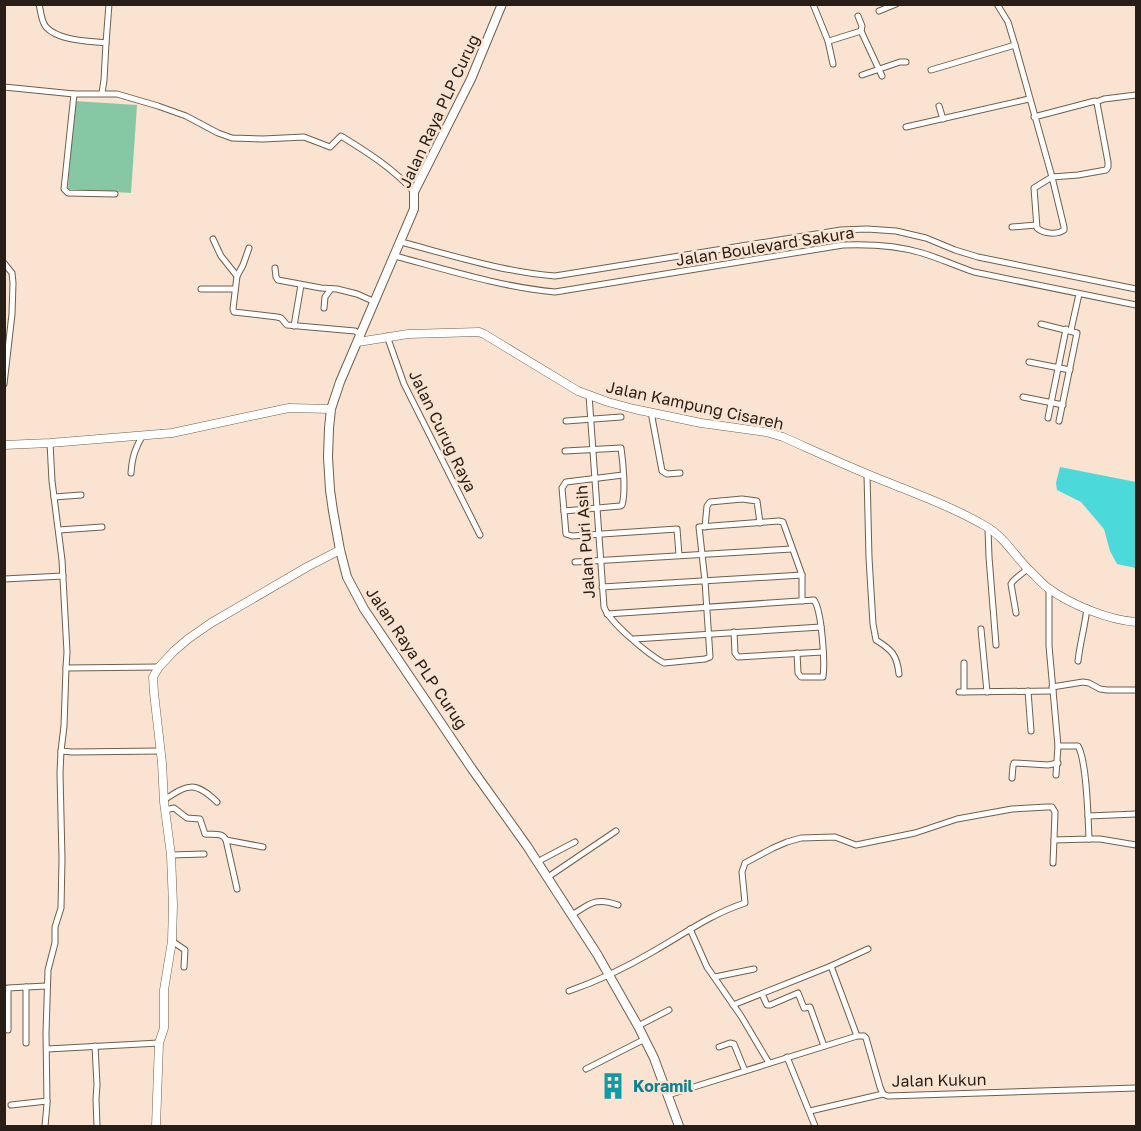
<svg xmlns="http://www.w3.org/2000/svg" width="1141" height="1131" font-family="'Golos Text',sans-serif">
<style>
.grass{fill:#86c8a3}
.water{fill:#4bd9da}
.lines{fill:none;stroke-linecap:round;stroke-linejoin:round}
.street-casing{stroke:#715e4c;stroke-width:7}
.secondary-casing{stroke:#715e4c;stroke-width:9}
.primary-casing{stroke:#715e4c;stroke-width:10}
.street{stroke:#fff;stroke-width:5}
.secondary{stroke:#fff;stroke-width:8}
.primary{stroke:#fff;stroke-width:8}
.labels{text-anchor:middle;stroke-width:5;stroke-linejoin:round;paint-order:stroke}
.street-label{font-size:16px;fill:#261e17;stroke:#fae3d0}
.culture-label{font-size:16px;font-weight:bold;fill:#0d838f;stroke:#fae3d0;text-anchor:start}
</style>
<rect width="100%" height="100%" fill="#fae3d0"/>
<!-- grass -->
<polygon class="grass" points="74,101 137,105 131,193 68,189"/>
<!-- water -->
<polygon class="water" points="1060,467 1136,482 1136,568 1117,564 1110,551 1104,529 1081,502 1057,490 1056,483"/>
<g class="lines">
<defs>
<g id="street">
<path d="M39 4C41 12 41 21 46 27 59 41 89 41 106 43L104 80 102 93"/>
<polyline points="813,4 828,41 829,41 861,31 862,26 858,16"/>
<path d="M997 4 1008 22 1015 45 1052 177 1064 227V230C1057 235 1044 234 1037 228L1034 188 1052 177 1078 175 1106 170 1108 167V162L1097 103 1095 101 1034 117"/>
<polyline points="879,11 896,4"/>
<polyline points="861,31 882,76"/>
<polyline points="828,41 833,64"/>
<polyline points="106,43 109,4"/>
<polyline points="931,70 1015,45"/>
<polyline points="862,75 900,62 906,62"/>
<path d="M4 87 74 94H117L158 106 186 116 218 133 232 138 263 139 304 137 330 147 341 136C367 152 394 169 414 192"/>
<polyline points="74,94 64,189 68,193 115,194"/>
<polyline points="1096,102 1104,99 1136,95"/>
<polyline points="939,106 943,119"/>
<polyline points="906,127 1029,99"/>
<polyline points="1012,227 1036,225"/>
<polyline points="213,239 221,256 237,276"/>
<path d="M401 242C451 255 503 272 555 276L841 230 867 229 896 231 926 238 955 250 978 257 1136 289"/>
<polyline points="249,248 243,265 237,276 233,309 234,312 277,317 281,318 287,325 355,331 361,335"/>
<path d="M395 256C448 270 501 287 555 292L843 245C869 244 896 245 922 253 939 258 956 266 974 272L1136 305"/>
<polyline points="4,263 12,273 13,283 12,314 4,384"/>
<polyline points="275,268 276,277 278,280 321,288 337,289 357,294 375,302"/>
<polyline points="201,289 235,289"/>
<polyline points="324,308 325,297 331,289"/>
<polyline points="1041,324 1077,333 1059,421"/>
<polyline points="294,326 301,285"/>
<polyline points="1071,330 1079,294"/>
<polyline points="387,336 404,384 480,535"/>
<polyline points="1029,362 1070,370"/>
<path d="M589 395 604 607C610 623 649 655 664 663L705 659 710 657 705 581 699 527 779 521 783 522 802 575"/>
<polyline points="1023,397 1063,405"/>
<polyline points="651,412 662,471 667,474 680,473"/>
<polyline points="1048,418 1066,329"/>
<polyline points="566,421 621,417"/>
<polyline points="50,443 52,481 62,560 67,652 66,668 159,667"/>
<path d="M131 473C132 458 135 448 143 435"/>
<path d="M867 474 869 558 873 624 876 640C892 650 897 655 899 674"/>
<polyline points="623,475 566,482 562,488 566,534 572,536 677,529 679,555"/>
<polyline points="54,497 81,495"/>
<path d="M564 511 620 506 622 505C626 492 623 462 621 448L565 451"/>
<polyline points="705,527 707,506 710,502 742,499 757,501 760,523"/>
<polyline points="988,528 989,557 996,645"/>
<polyline points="59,530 102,527"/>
<polyline points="575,562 792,549"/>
<polyline points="4,579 63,576"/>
<polyline points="602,587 802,575 802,601"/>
<polyline points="1049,588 1049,646 1058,746 1056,775"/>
<path d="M1016 613 1011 584C1014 578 1023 574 1028 568"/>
<path d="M607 614 814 600C822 611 825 663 823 677H801L798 673 797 653"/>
<polyline points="981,629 987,692"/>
<polyline points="734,632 735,653 738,657 823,652"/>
<polyline points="634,639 821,627"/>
<path d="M1078 661C1080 643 1085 626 1087 608"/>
<polyline points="964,663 964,692"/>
<polyline points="66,668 64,726 61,751 72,752 161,751"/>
<polyline points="1052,687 1083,682 1089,683 1100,689 1107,690 1136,690"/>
<polyline points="1028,691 1031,731"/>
<polyline points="959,692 1053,691"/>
<polyline points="1012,778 1013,766 1014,763 1048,765 1058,763"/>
<path d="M164 800C188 784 195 781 217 802"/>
<path d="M165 810 174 808 187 818 200 819 205 834C214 835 222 832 226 840L237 889"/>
<polyline points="1088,816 1136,814"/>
<polyline points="1089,839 1100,839 1136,845"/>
<polyline points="226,840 263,847"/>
<polyline points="171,855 204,854"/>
<polyline points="537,862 575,842"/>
<path d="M1053 863 1054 840 1089 839C1088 818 1087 761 1078 746H1058"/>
<polyline points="548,877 616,831"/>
<path d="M572 915C591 903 596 897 618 905"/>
<polyline points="690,929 707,967 741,1016 769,1063"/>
<polyline points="172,941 185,950 184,967"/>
<polyline points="831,966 857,1036"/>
<polyline points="715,977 754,969"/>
<path d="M569 991C598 981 627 967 654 951 684 934 711 914 745 903L742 872 745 863 773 848 787 842 801 838 835 837 856 845 915 833 957 819 1012 809 1047 807H1052L1055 812 1054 840"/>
<polyline points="762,994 767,1005 770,1005 798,993 804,1008 810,1007 824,1046"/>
<polyline points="733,1005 831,966 868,949"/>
<polyline points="638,1026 669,1010"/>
<polyline points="8,1030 8,988 26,987"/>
<polyline points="26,1043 26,987 47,986"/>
<polyline points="95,1046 97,1085 96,1099 97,1126"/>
<polyline points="719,1047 730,1043 734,1044 745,1071"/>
<polyline points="47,1049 159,1043"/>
<polyline points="787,1057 815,1126"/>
<polyline points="586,1069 641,1041 645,1041"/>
<polyline points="668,1095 857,1036 864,1036 866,1038 880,1087 883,1094 888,1096 1136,1088"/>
<polyline points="11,1105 47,1101"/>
<polyline points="810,1111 883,1094"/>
<polyline points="45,1126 47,1104 46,1033 48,970 55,943 55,927 61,908 62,859 60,773 61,751"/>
</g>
<g id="secondary">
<path d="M358 342 408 334 479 332 484 334 578 391 608 402 634 409 701 423 766 432 783 437C819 453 855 470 892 484 924 497 957 509 987 527 1004 537 1015 556 1028 569 1035 575 1041 583 1048 588 1071 605 1109 620 1136 622"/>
<polyline points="4,445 50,443 172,433 279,410 289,408 331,409"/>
<polyline points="156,1126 159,1043 164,1028 164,990 172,941 173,905 171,855 164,802 162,763 154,693 153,677 159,667 174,651 188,639 211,623 307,567 340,550"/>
</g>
<polyline id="primary" points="502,4 471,79 414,192 414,209 340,382 331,409 329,428 328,457 330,490 333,511 340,550 347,577 364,609 472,769 527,846 597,954 638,1026 654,1058 679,1126"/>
</defs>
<!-- street casing -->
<use href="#street" class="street-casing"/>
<!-- secondary casing -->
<use href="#secondary" class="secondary-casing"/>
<!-- primary casing -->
<use href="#primary" class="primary-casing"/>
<!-- street -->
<use href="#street" class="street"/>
<!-- secondary -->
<use href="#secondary" class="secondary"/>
<!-- primary -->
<use href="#primary" class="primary"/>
</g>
<!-- icons -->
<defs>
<symbol id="building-bare" viewBox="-9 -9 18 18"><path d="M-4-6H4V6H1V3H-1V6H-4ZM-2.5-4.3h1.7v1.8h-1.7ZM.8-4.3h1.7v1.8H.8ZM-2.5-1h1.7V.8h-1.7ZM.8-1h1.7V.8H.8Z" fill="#0f9aa8" stroke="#fae3d0" stroke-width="2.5" paint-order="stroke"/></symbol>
</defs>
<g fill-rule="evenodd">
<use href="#building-bare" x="594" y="1067" width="38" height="38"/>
</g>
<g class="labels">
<!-- street labels -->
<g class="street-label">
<text transform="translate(439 111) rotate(-65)" y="6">Jalan Raya PLP Curug</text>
<text transform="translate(765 246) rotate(-9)" y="6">Jalan Boulevard Sakura</text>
<text transform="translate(695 405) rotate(12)" y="6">Jalan Kampung Cisareh</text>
<text transform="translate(443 431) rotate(64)" y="6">Jalan Curug Raya</text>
<text transform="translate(585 542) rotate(-94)" y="6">Jalan Puri Asih</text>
<text transform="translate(417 658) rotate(56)" y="6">Jalan Raya PLP Curug</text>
<text transform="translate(939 1080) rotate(-1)" y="6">Jalan Kukun</text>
</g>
<!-- culture labels -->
<g class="culture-label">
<text x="633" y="1092">Koramil</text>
</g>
</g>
<!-- border -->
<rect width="1141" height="1131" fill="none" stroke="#261e17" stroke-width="12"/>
</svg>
